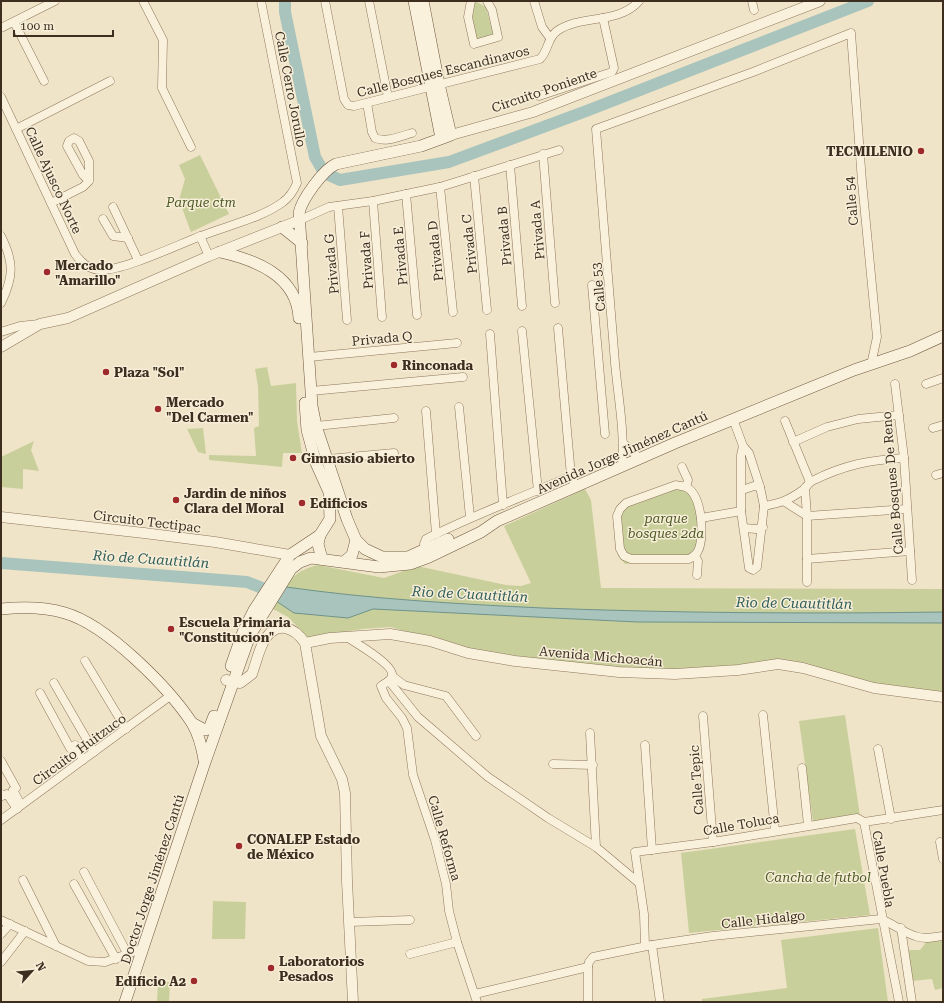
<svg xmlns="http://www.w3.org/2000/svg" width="944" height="1003" font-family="'Roboto Serif',serif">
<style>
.green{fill:#c9cf9b}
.water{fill:#a9c4bc;stroke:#6f938a}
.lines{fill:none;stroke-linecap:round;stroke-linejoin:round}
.river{stroke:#a9c4bc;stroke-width:12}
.minor-casing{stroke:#8d765c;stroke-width:9}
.tertiary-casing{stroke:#8d765c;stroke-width:11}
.secondary-casing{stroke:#6f573f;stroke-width:12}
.minor{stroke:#faf1dc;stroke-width:8}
.tertiary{stroke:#faf1dc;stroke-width:10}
.secondary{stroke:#faf1dc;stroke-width:11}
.poi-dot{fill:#9e2a2b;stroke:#f7eed8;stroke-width:1.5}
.labels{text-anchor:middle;stroke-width:3;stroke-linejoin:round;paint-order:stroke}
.street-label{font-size:13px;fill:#3d2e20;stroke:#f7eed8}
.poi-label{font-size:13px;font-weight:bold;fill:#3d2e20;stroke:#f7eed8;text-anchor:start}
.park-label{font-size:13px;font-style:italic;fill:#4d5a26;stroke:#f7eed8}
.water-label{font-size:14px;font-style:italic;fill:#2f5d5a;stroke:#f7eed8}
</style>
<rect width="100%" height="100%" fill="#f0e4c8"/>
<!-- green -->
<g class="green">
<polygon points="475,1 486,7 494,38 475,43 468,16"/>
<polygon points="200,155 229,214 191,232 179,200 185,179 179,165"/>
<polygon points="267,367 271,386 296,383 297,421 302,453 283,453 282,467 209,460 209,455 256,456 254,428 259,426 258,386 255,369"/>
<polygon points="203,428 206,454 198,452 187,429"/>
<polygon points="34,441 31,450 39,471 23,469 23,489 1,487 1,457"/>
<path d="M585 489 591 500 601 588 943 589V693L876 685 824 669 739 666 673 670 598 666 522 658 470 649 390 627 362 629 308 638 288 617 271 608C286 587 290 571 318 565L384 578 417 566 506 585 521 586 531 583 504 526Z"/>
<polygon points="669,489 682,489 692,495 701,535 692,558 625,564 618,556 613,520 614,512 617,506"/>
<polygon points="845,715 860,816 813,821 799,721"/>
<polygon points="855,829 870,915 689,933 681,853"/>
<polygon points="213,901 246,902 245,939 212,939"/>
<polygon points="878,928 888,1002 702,1002 702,999 787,988 781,940"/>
<polygon points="943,938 943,988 935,990 932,979 911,981 906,950 920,950 928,940"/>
<polygon points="158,982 170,982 169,1002 157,1002"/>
</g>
<!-- water -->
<path class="water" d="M286 587C371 599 457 604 543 608 676 613 810 614 943 612V623L637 622 373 609 348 618 294 613 276 601Z"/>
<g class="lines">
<!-- river -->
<g class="river">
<polyline points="285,1 285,12 315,157 322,169"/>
<polyline points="329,175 340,180 449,162 589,110 868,1"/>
<polyline points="1,563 247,582 277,594"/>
</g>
<defs>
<g id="minor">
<polyline points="143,1 163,40 162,88 191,147"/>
<path d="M325 1 344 99 348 105 354 106 540 59C549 50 547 38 557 31 581 14 618 25 639 1"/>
<polyline points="369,1 388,97"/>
<polyline points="471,1 468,17 474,44 498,37 492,10 487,1"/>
<polyline points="534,1 542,27 550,38"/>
<polyline points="752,1 754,10"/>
<polyline points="14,22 44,81"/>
<polyline points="1,28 55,1"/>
<polyline points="539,96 612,72 614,68 603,18"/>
<path d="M1 97 75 254C82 263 88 269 100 270 123 271 177 245 201 236 226 226 262 218 283 202 290 197 294 190 297 183L261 1"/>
<path d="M367 103 372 132 375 138C386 143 401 136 412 133"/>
<polyline points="16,129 110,81"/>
<polyline points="543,154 555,303"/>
<polyline points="510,165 522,306"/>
<polyline points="474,176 487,310"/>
<polyline points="440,187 453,312"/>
<polyline points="406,194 417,315"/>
<polyline points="373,201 382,317"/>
<polyline points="51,203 83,187 89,181 89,161 79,141 74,138 69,141 67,146 83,175 89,181"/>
<polyline points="338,206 347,320"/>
<polyline points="113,207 138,260"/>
<polyline points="103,219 113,236 128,238"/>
<polyline points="300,220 329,207 373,201 440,187 559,150"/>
<path d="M1 236C14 262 14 276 1 303"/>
<polyline points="200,236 209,256"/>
<polyline points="592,285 605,434"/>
<polyline points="558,328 571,476 573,480"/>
<polyline points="522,331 538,491"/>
<polyline points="1,332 20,326 39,324"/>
<polyline points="490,334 503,505"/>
<polyline points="309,357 457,343"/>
<polyline points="895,384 904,458 912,580"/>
<polyline points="926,384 943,378"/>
<polyline points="311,391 463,377"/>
<polyline points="459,407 470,517"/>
<polyline points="426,411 436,534"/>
<polyline points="733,419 743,446 749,453 760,487 764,506 757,567 753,570 749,568 741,511 741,455 743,446"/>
<polyline points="785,421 810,482"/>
<polyline points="316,426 394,418"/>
<polyline points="933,428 943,425"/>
<polyline points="793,442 827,427 858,419 899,415"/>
<polyline points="623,443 639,458"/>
<polyline points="328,459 394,453"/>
<path d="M622 466C625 431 618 397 615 363 609 285 602 207 596 129L753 72 851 33 862 182 877 337 871 365"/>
<polyline points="682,467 688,480 686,487"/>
<polyline points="936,475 943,473"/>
<path d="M676 485C679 486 683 486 686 487 702 494 705 537 698 551 696 555 692 557 689 559H631L624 556 620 549 617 516 620 509 626 503Z"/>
<polyline points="805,488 807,516 807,582"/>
<polyline points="742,490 754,486 760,487"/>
<polyline points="785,502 807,516"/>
<path d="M764 506C781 503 789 500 803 490 807 487 808 483 812 481 844 465 869 460 904 458"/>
<polyline points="807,516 907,509"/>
<polyline points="701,518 741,511"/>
<polyline points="744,528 756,529 763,527"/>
<path d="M426 549 424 544 426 539C473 515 523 497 571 476"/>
<polyline points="695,556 698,561 697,575"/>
<polyline points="807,559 910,551"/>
<path d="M345 636C354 642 395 665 392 676 391 681 385 683 381 686L386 698 402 718 407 728 413 775 435 840 446 884 449 911 457 942 477 1002"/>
<polyline points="85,661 126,729"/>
<polyline points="392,676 404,685 446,696 476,736"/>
<polyline points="389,681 418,717 488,777 548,818 596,847 639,883"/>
<polyline points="54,683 94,752"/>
<polyline points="40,693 70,748 75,745 83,760"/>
<polyline points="763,715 775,830"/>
<polyline points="703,716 713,842"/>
<polyline points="590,733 596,847"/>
<polyline points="645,745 652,850"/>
<polyline points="878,749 891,819"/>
<polyline points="1,761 16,788 13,790 21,805"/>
<polyline points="553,764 593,765"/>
<polyline points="802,768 808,825"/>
<polyline points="1,794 2,796 7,794 17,809"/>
<polyline points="1,820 170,696"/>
<polyline points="864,822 899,1002"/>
<polyline points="940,842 943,859"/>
<polyline points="84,872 127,953"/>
<polyline points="23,880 56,946"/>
<polyline points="74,884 116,959"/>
<polyline points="1,920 88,961 105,962 144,948"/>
<polyline points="349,922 410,920"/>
<polyline points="901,928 912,1002"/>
<polyline points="1,934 10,924"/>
<polyline points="652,945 660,1002"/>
<polyline points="645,946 644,914 635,852 713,842 857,818 864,822 943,810"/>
<polyline points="410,954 457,942"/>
<polyline points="1,962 25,931"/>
<polyline points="475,994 588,967"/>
<path d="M588 1002V967L589 962 593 957 652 945 713 936 881 919C893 924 903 932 915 936 924 940 934 937 943 936"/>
</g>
<g id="tertiary">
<polyline points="451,135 533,112 820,1"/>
<polyline points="1,347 40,324 68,318 209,256 300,220"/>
<polyline points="1,517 144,533 215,542 290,555"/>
<polyline points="305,643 330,638 390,634 430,641 468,653 515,661 619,672 675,674 738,670 778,664 803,668 874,688 943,697"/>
<path d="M226 680 240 683 252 674C256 663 259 649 265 639 278 620 295 628 305 643L321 736 342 779 345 793 347 881 353 1002"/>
</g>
<g id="secondary">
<polyline points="414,1 441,138"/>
<path d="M423 1 439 84 451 135 421 146 336 164C323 170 302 199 299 213L312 406 316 426 347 519 356 540 365 549 382 557H408L448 539"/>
<polyline points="282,227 302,243"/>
<path d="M220 252C256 260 297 276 299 318"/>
<polyline points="320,535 318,544 322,559"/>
<polyline points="344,562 352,555 356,540"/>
<path d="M1 609C21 607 45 607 65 613 107 625 168 687 192 723 199 735 202 747 204 760"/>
<polyline points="231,666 243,632 254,610 290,555 320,535 330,519 329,492 316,463 307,430 305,403"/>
<polyline points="192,723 205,730 209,729 214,716"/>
<polyline points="125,1002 204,765 250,635 291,569 300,562 311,558 379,567 410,564 429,557 481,532 497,521 675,443 854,370 910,351 943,336"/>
</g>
</defs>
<!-- minor casing -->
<use href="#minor" class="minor-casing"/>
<!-- tertiary casing -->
<use href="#tertiary" class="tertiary-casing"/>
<!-- secondary casing -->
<use href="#secondary" class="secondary-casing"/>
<!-- minor -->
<use href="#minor" class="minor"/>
<!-- tertiary -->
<use href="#tertiary" class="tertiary"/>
<!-- secondary -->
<use href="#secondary" class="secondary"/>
</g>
<!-- markers -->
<g class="poi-dot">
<circle cx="921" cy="151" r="4"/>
<circle cx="47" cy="272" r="4"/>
<circle cx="394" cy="365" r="4"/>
<circle cx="106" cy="372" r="4"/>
<circle cx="158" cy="409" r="4"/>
<circle cx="293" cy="458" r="4"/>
<circle cx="176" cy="500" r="4"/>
<circle cx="302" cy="503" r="4"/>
<circle cx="171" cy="629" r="4"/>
<circle cx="239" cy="846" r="4"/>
<circle cx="271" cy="968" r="4"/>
<circle cx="194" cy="981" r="4"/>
</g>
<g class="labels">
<!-- street labels -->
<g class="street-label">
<text transform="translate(443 71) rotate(-14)" y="5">Calle Bosques Escandinavos</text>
<text transform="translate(291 89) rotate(79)" y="5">Calle Cerro Jorullo</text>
<text transform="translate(544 90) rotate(-19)" y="5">Circuito Poniente</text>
<text transform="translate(54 180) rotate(65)" y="5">Calle Ajusco Norte</text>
<text transform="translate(851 201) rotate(-95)" y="5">Calle 54</text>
<text transform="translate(537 230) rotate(-95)" y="5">Privada A</text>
<text transform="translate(504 236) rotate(-95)" y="5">Privada B</text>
<text transform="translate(469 244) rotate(-96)" y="5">Privada C</text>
<text transform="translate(435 251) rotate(-96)" y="5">Privada D</text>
<text transform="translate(400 256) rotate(-95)" y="5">Privada E</text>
<text transform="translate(366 260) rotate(-94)" y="5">Privada F</text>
<text transform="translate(331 264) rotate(-95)" y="5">Privada G</text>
<text transform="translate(598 287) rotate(-96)" y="5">Calle 53</text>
<text transform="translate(382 338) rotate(-5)" y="5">Privada Q</text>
<text transform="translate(622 452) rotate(-24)" y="5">Avenida Jorge Jiménez Cantú</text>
<text transform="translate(892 483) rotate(-95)" y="5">Calle Bosques De Reno</text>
<text transform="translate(147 521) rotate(7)" y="5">Circuito Tectipac</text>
<text transform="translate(601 656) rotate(5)" y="5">Avenida Michoacán</text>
<text transform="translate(79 749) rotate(-36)" y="5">Circuito Huitzuco</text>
<text transform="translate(696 780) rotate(-94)" y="5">Calle Tepic</text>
<text transform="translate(741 824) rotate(-10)" y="5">Calle Toluca</text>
<text transform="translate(445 838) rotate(74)" y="5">Calle Reforma</text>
<text transform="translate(884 869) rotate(80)" y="5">Calle Puebla</text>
<text transform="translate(152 879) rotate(-72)" y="5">Doctor Jorge Jiménez Cantú</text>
<text transform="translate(763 919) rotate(-6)" y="5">Calle Hidalgo</text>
</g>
<!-- poi labels -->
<g class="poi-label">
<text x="913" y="156" text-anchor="end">TECMILENIO</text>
<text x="55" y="270">Mercado<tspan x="55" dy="15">"Amarillo"</tspan></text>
<text x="402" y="370">Rinconada</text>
<text x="114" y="377">Plaza "Sol"</text>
<text x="166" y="407">Mercado<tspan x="166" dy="15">"Del Carmen"</tspan></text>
<text x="301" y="463">Gimnasio abierto</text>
<text x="184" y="498">Jardin de niños<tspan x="184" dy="15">Clara del Moral</tspan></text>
<text x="310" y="508">Edificios</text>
<text x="179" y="627">Escuela Primaria<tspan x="179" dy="15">"Constitucion"</tspan></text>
<text x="247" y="844">CONALEP Estado<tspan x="247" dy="15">de México</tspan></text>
<text x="279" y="966">Laboratorios<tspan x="279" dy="15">Pesados</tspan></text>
<text x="186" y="986" text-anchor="end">Edificio A2</text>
</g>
<!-- park labels -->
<g class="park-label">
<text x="201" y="207">Parque ctm</text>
<text x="666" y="523">parque<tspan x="666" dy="15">bosques 2da</tspan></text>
<text x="818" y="882">Cancha de futbol</text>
</g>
<!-- water labels -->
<g class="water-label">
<text transform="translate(151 559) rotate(4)" y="5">Rio de Cuautitlán</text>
<text transform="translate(470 594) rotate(3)" y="5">Rio de Cuautitlán</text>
<text transform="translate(794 603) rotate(1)" y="5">Rio de Cuautitlán</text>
</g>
</g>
<!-- border -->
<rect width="944" height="1003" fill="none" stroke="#3d2e20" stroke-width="4"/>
<!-- north arrow -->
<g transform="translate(32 971) rotate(63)" stroke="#f7eed8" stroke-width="3" paint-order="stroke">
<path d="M0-3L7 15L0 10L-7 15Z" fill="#3d2e20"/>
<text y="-6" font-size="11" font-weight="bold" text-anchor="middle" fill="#3d2e20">N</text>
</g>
<!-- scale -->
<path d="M14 30v6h99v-6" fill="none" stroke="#3d2e20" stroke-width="2"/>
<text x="20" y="30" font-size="12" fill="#3d2e20" stroke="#f7eed8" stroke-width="3" paint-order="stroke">100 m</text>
</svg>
